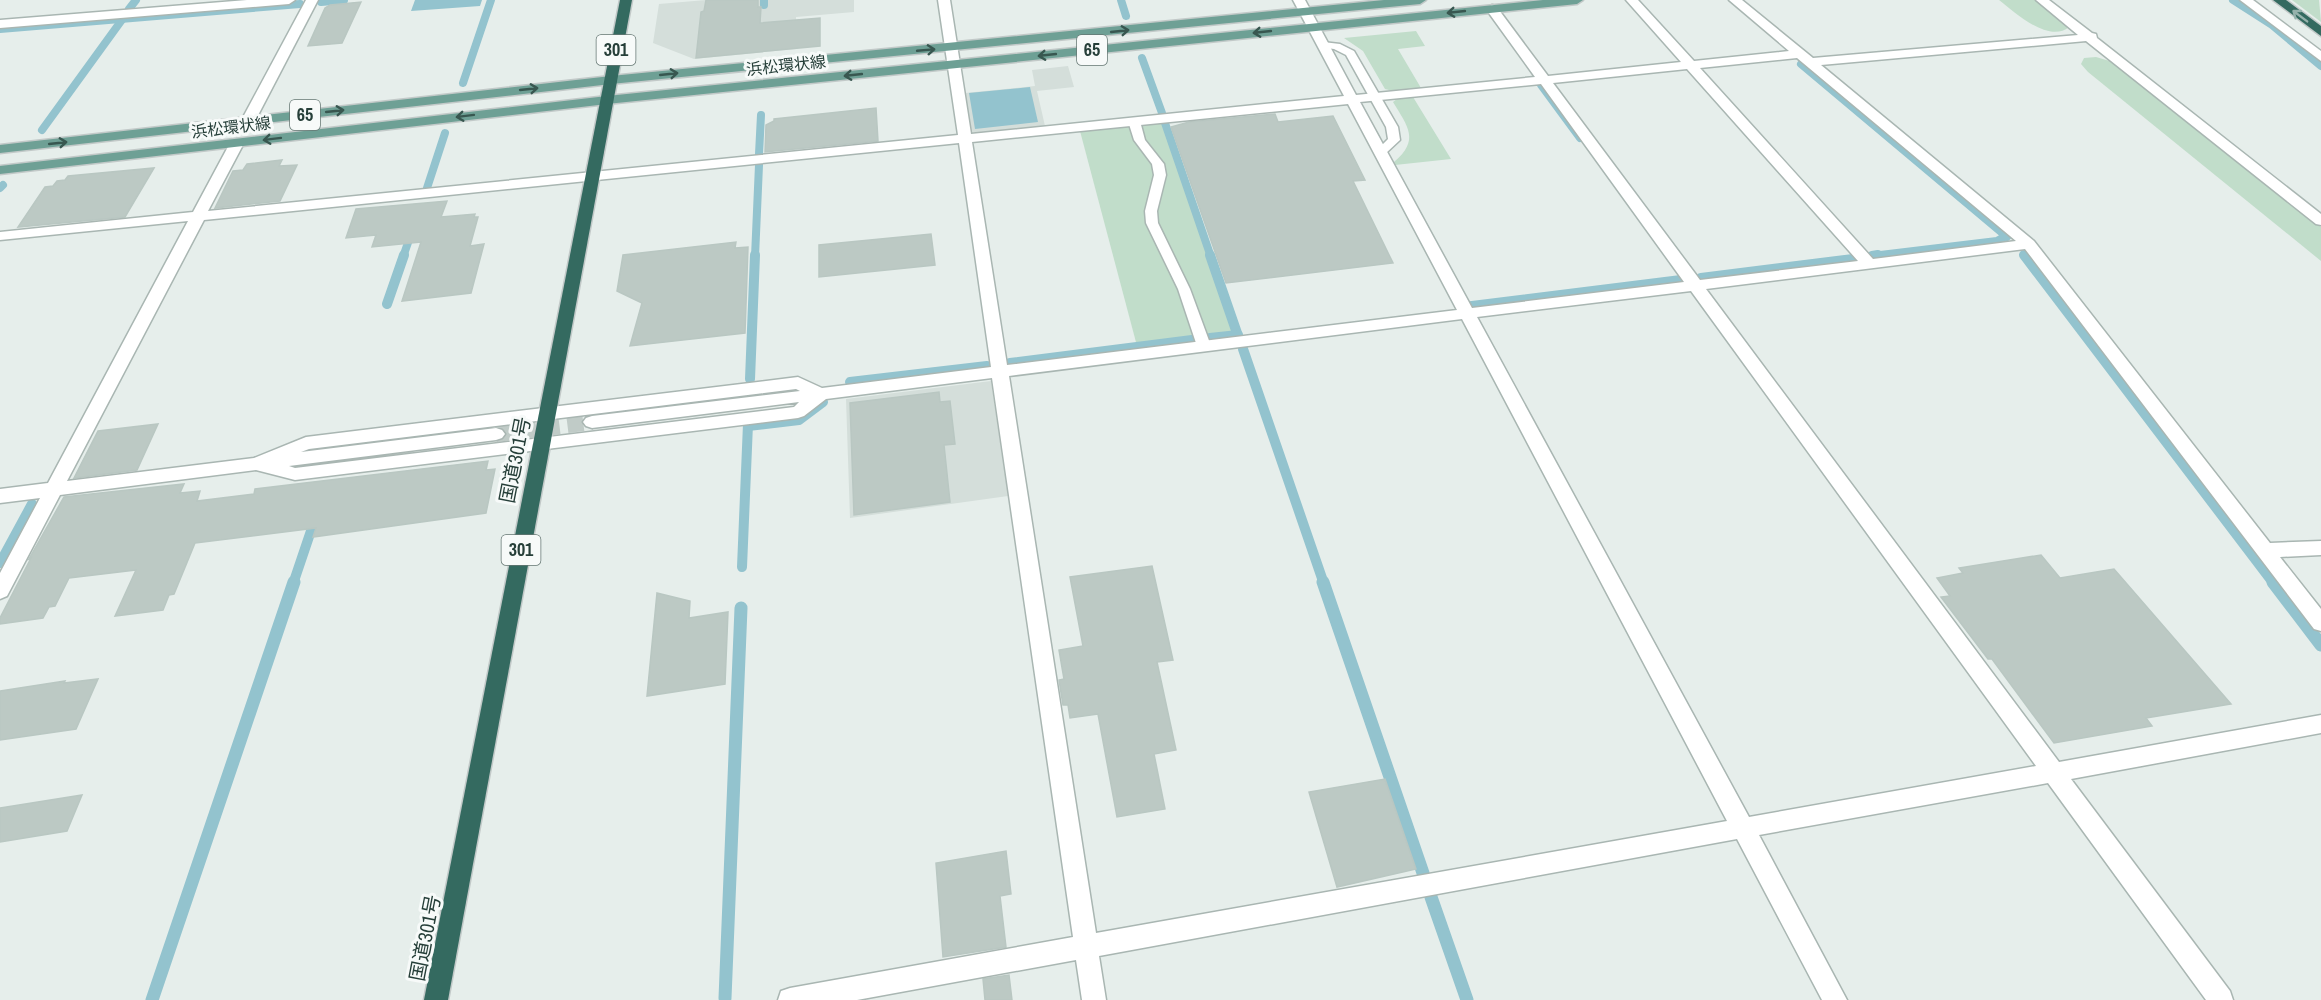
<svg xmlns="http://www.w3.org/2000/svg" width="2321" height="1000" font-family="'Archivo Narrow','Noto Sans JP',sans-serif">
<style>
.built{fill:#d4deda}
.green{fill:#c1ddca}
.water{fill:#93c3ce}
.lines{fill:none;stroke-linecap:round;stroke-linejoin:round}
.stream-far2{stroke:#93c3ce;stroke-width:8}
.stream-far1{stroke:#93c3ce;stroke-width:10}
.stream{stroke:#93c3ce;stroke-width:13}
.building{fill:#bcc9c4;stroke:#b9c7c2;stroke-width:1.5}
.street-tunnel{stroke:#c0cbc7;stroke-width:16;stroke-dasharray:16 8;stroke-linecap:butt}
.lane-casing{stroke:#a9b6b2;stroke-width:3}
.street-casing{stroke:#a9b6b2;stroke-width:3}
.primary-casing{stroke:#c2c9c8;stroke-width:3}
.highway-casing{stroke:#c2c9c8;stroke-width:3}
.lane{fill:#fff;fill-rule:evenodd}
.street{fill:#fff;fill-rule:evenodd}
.primary{fill:#6ea095;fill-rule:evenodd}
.highway{fill:#346a60;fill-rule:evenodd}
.oneway{stroke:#385750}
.oneway2{stroke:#96b2ac}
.labels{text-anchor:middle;stroke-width:6;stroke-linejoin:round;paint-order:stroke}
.far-street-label{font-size:16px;fill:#263f39;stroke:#f7faf9}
.shield{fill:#f7faf9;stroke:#657773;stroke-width:1.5}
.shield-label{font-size:18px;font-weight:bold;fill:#263f39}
.street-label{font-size:20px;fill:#263f39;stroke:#f7faf9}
</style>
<rect width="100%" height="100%" fill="#e6eeeb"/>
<!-- built -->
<g class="built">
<polygon points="706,0 763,0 763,6 766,6 766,0 854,0 854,12 796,17 796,49 694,59 653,43 659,4"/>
<polygon points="1068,66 1074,87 1037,91 1045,126 977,133 970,131 965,93 1035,86 1032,70"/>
<polygon points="991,381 1008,496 850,518 846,399"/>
</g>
<!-- green -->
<g class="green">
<path d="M1999 0H2035L2069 27C2049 44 2014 12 1999 0Z"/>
<polygon points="2292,0 2319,0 2321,22"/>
<polygon points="1416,31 1425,46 1398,49 1421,88 1393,91 1385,89 1363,51 1344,38"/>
<polygon points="2096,57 2113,62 2126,70 2321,227 2321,261 2088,72 2081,64 2084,58"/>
<path d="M1413 97 1451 159 1395 165 1394 162C1420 140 1408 127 1393 102L1397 99Z"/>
<polygon points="1163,123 1235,334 1137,346 1080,131"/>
</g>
<!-- water -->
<g class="water">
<polygon points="415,0 482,0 480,6 411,11"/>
<polygon points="1030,87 1038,122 975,129 969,93"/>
</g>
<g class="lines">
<!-- stream-far2 -->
<g class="stream-far2">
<polyline points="764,0 764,5"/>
<polyline points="1121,0 1126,16"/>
<polyline points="2233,0 2272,25 2321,66"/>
<polyline points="321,2 344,0"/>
<polyline points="129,9 136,0"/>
<polyline points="0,29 300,4"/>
<polyline points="1142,58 1162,113"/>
<polyline points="1801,64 2007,237"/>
<polyline points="463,83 491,0"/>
<polyline points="1541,85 1580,138"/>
<polyline points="1165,123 1211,257"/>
<polyline points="42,130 124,17"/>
<polyline points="759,154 761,115"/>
<polyline points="0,188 3,185"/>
<polyline points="427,188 445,133"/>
<polyline points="2024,255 2025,257"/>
<polyline points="1872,256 1997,241 2006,236"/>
<polyline points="403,257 412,231"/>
<polyline points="755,257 759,165"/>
</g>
<!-- stream-far1 -->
<g class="stream-far1">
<polyline points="1210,255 1238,336"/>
<polyline points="2024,255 2274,584"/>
<polyline points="1872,256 1878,255"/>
<polyline points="1701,278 1853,259"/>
<polyline points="387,304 404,255"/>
<polyline points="1464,307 1681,280"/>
<polyline points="1210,338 1238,335"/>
<polyline points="1243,349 1324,584"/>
<polyline points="1010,363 1192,340"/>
<polyline points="750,379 755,255"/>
<polyline points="850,382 987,366"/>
<polyline points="748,426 799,420 823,402"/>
<polyline points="0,563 32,504"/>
<polyline points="742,567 748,424"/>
<polyline points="293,584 316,516"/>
</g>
<!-- stream -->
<g class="stream">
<polyline points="1323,582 1423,873"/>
<polyline points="2273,582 2321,645"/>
<polyline points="1431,897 1467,1000"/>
<polyline points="725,998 741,608"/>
<polyline points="152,1000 294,582"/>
</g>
</g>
<!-- building -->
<g class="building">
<polygon points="706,0 758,0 758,7 761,7 760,23 820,18 820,46 696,58 701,12 704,11"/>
<polygon points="361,2 342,43 308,46 325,8 330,5"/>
<polygon points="876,108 878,141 765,152 766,125 774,121 774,119"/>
<polygon points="1275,114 1278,122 1333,116 1365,180 1353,181 1393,263 1226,283 1171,127 1189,122"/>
<polygon points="282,160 279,166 297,165 280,201 215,208 233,171 243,170 247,164"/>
<polygon points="154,168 125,217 18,227 45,187 53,186 57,181 65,180 68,176"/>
<polygon points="447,201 441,217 475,214 474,217 478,217 470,246 484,244 471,293 402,301 421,242 372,247 376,235 346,238 356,209"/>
<polygon points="931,234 935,265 819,277 819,245"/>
<polygon points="736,242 735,248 748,247 745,333 630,346 642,303 617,291 623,255"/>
<polygon points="939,392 940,402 950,401 955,444 944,445 950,502 854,515 850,403"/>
<polygon points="158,424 137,470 74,478 98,431"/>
<polygon points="488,461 486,470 495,469 486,513 313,537 316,528 195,543 174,594 169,595 163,610 115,616 136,570 69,578 55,606 49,607 43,618 0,624 0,618 31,558 29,559 64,497 184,484 180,493 200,491 197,501 254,494 255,489"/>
<polygon points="2041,555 2060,578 2114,569 2231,704 2146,718 2152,726 2054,743 1992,659 1988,659 1941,597 1950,596 1937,578 1963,573 1959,568"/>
<polygon points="1152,566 1173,660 1157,662 1176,750 1154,754 1165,809 1117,817 1098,714 1070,718 1068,705 1063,705 1059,680 1064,679 1059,650 1083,646 1070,577"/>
<polygon points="657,593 690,601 689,618 728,612 725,684 647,696"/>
<polygon points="98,679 76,729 0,740 0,691 65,681 64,683"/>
<polygon points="1385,779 1416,869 1337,887 1309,792"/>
<polygon points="82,795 67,831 0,842 0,808"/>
<polygon points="1006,851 1011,894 1000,896 1006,947 943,957 936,863"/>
<polygon points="1009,975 1012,1000 985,1000 983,979"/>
</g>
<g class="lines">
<!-- street-tunnel -->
<polyline class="street-tunnel" points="496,434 592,422"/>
<defs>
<g id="lane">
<polygon points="1323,42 1340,44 1354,51 1398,127 1400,140 1385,154 1377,154 1375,152 1388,139 1386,127 1346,55 1334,49 1319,47 1318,45"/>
<polygon points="1134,118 1140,121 1145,140 1164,164 1166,175 1157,211 1158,223 1190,289 1211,346 1209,349 1204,350 1197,346 1178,289 1146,223 1145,211 1154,175 1152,164 1134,140 1128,121"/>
</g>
<g id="street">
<polygon points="247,0 295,0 289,4 0,28 0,20"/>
<polygon points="306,0 318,0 255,121 248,125 243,124 241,121"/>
<path d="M938 0H950L971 134 1344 96 1293 0H1305L1356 95 1535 77 1486 9 1492 5 1496 6 1548 76 1681 62 1626 0H1638L1694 61 1789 51 1729 0H1742L1813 58 2078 35 2036 0H2049L2092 33 2096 34 2097 38 2321 214V225L2316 224 2086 41 1821 65 2034 241 2270 543 2321 541V555L2280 557 2321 609V631L2314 629 2025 249 1706 289 2059 762 2321 715V733L2071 779 2230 991 2233 1000H2206L2048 783 1759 835 1847 1000H1822L1737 839 1099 956 1106 1000H1082L1076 960 857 1000H778L781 991 790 988 1073 937 992 378 826 399 804 416 798 418 295 480 256 470 60 495 7 596 0 599V573L40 498 0 503V489L48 483 188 221 0 240V232L193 212 230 143 237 139 244 143 208 211 958 135ZM1797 58 2016 241 1873 259 1700 68ZM1687 69 1858 261 1700 280 1553 83ZM1541 84 1684 282 1472 308 1360 102ZM1348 104 1457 310 1007 365 972 142ZM959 143 991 367 822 388 798 377 306 437 254 458 67 481 204 220ZM1691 291 2036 766 1749 817 1477 317ZM1462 319 1727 821 1096 933 1009 376ZM796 389 800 391 592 416 586 418 583 422 586 426 592 428 799 402 794 407 295 468 289 466 496 440 502 438 505 434 502 430 496 428 301 452 309 449Z"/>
<polygon points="2240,0 2253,0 2321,51 2321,61"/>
</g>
<g id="primary">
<polygon points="1384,0 1426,0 1420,4 611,84 0,153 0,145 611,76"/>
<polygon points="1543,0 1583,0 1577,4 607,104 0,174 0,166 607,96"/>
</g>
<g id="highway">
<polygon points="620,0 632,0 448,1000 424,1000"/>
<polygon points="2273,0 2286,0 2321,26 2321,36"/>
</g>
</defs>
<!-- lane casing -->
<use href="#lane" class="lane-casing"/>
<!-- street casing -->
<use href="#street" class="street-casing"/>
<!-- primary casing -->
<use href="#primary" class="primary-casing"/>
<!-- highway casing -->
<use href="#highway" class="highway-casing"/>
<!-- lane -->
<use href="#lane" class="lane"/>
<!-- street -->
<use href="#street" class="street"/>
<!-- primary -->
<use href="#primary" class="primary"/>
<!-- highway -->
<use href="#highway" class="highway"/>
</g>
<!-- one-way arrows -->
<defs><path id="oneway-shaft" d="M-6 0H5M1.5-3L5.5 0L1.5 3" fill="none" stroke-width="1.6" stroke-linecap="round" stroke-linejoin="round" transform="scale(1.5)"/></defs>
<g class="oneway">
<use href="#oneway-shaft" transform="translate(1456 12) rotate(174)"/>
<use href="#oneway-shaft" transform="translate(1120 31) rotate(-6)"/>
<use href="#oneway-shaft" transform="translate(1262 32) rotate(174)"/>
<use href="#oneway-shaft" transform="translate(926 50) rotate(-5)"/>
<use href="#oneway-shaft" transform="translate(1047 55) rotate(174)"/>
<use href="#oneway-shaft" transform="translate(669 74) rotate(-6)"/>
<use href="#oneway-shaft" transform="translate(853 75) rotate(174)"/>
<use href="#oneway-shaft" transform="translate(529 89) rotate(-6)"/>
<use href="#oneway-shaft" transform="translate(335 111) rotate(-6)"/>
<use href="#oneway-shaft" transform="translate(465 116) rotate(173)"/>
<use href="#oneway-shaft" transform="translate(272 139) rotate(173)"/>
<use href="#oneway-shaft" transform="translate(58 143) rotate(-6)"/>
</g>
<use class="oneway2" href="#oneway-shaft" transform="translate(2300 16) rotate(-143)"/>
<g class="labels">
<!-- far-street labels -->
<g class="far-street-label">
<text transform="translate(786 65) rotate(-6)" y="6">浜松環状線</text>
<text transform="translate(231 127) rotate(-7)" y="6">浜松環状線</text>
</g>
<!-- shield labels -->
<g class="shield">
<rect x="596.5" y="35" width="39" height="30" rx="4.5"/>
<rect x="1077" y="35" width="30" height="30" rx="4.5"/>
<rect x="290" y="100" width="30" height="30" rx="4.5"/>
<rect x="501.5" y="535" width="39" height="30" rx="4.5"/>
</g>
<g class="shield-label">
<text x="616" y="56">301</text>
<text x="1092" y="56">65</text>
<text x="305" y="121">65</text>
<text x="521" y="556">301</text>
</g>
<!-- street labels -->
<g class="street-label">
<text transform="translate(515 460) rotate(-79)" y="7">国道301号</text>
<text transform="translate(425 938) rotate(-79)" y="7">国道301号</text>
</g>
</g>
</svg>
